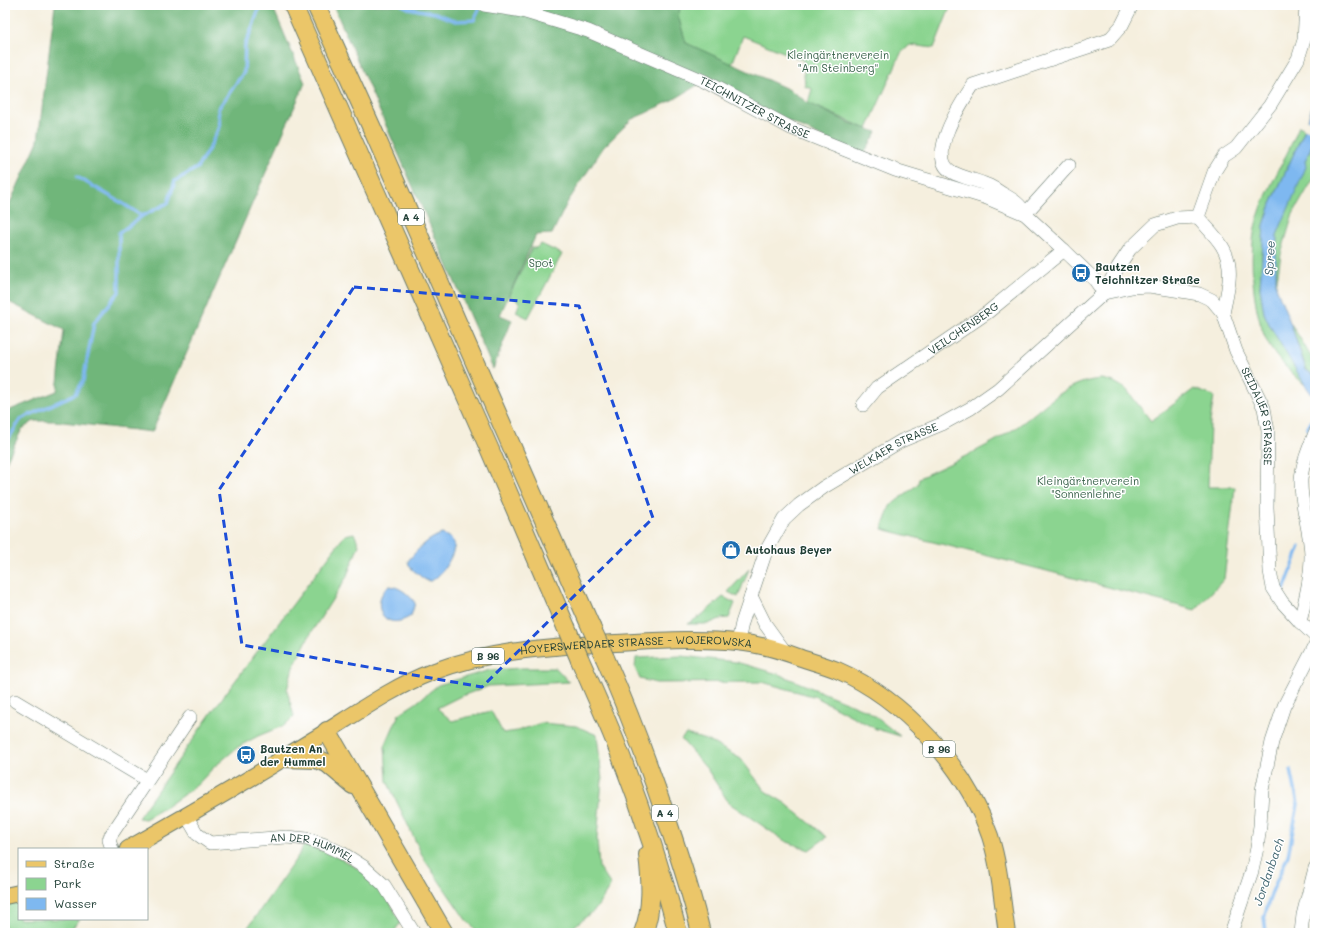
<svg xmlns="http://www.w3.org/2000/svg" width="1320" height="938" font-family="Mali,sans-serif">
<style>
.green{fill:#8bd490;stroke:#558862}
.forest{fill:#70b67a;stroke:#487a57}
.water{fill:#7eb8f0;stroke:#4e7a92}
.pier{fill:#f5efde}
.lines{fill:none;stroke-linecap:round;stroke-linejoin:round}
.stream{stroke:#7eb8f0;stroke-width:3.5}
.minor-casing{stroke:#6a7b70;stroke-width:14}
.major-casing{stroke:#6a7b70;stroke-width:18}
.highway-casing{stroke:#6a7b70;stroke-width:20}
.minor{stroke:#fff;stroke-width:13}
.major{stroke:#ebc669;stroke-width:16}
.highway{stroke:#ebc669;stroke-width:18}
.highway-bridge-casing{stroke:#6a7b70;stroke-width:20;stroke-linecap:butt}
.highway-bridge{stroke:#ebc669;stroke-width:18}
.marked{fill:none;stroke:#1d4ed8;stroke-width:3;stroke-dasharray:8 5;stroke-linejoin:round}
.labels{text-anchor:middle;stroke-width:3;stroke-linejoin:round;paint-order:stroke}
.shield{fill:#fff;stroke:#627771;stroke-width:1}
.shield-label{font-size:10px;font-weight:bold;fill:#1f3d34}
.park-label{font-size:11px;fill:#3a634b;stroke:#fff}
.street-label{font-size:11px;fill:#1f3d34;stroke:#fff}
.poi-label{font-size:11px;font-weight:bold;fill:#1f3d34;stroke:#fff;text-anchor:start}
.water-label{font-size:12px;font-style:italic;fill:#3c626c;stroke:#fff}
</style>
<rect width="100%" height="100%" fill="#fff"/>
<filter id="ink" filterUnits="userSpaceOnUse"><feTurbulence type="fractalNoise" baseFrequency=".025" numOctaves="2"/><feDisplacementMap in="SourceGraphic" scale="8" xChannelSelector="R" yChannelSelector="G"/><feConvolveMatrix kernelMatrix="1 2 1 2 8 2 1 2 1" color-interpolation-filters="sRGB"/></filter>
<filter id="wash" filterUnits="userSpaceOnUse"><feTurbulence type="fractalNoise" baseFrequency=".012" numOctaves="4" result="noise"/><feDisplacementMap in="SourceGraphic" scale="16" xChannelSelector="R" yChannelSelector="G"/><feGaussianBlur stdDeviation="0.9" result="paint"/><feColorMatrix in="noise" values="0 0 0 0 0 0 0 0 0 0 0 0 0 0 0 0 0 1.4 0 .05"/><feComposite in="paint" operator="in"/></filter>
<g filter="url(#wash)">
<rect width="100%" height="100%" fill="#f5efde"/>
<!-- green -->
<g class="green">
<polygon points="681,5 951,5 934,48 910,45 901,53 867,129 808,103 812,89 805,86 803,60 743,36 732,64 686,43 678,16"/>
<path d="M1299 126 1305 129 1271 204 1264 225 1260 288 1264 313 1270 326 1305 385C1293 374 1279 362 1270 347 1253 320 1247 251 1257 220 1267 187 1287 158 1299 126Z"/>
<polygon points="1315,138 1315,176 1293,214 1281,254 1276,287 1276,259 1277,235 1305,161"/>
<polygon points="541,244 562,254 528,318 516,312 520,302 509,296 532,248 536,248"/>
<polygon points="1290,322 1315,363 1315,376 1307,370"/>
<path d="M1102 379 1114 382 1126 389 1151 421 1194 389 1214 396 1210 422 1208 487H1235L1224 579 1195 610 1047 571 882 529 890 506 918 484 919 478C950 463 982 450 1011 431 1042 411 1063 381 1102 379Z"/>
<polygon points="354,533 359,545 346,578 311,633 293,667 287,690 294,716 285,725 258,736 238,747 213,768 197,785 166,807 145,819 138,818 214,709 345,535"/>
<polygon points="749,569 738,597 728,592"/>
<polygon points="723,597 735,603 729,618 720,619 708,624 688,624 703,614"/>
<polygon points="681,656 736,662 778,674 868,711 900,736 876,729 816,697 762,682 656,683 640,679 635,668 636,658"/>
<polygon points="522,668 556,668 569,682 489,686 459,697 437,708 452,721 491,711 503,733 517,731 541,723 576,726 597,735 602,780 597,838 599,868 611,885 596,909 572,928 569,933 479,933 466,920 424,859 387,781 385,746 399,714 416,703 438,685 490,670"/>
<polygon points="686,734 709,741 741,759 765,791 785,803 827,837 809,850 785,841 729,803 707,769 681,739"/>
<path d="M304 845C329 852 360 866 378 885 387 894 394 911 401 922L393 933H244L298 856Z"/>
<polygon points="19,900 19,919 80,919 68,933 5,933 5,905"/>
</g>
<!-- forest -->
<g class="forest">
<polygon points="55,5 272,5 305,83 152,432 54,421 34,421 22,429 5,464 5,412 57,391 64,330 5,300 5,214 38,141"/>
<polygon points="333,5 681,5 678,16 686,43 790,90 808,103 850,123 877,132 862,156 704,81 678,97 646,113 632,119 603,148 567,203 552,234 536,235 500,315 512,320 493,369"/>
</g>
<!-- water -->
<g class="water">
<polygon points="1315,96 1315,138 1305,161 1306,167 1277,235 1276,259 1276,287 1290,322 1306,370 1315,376 1315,399 1305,385 1270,326 1264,313 1260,288 1264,225 1271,204 1305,129"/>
<path d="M442 534C447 536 452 538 454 543 457 552 439 580 430 581 425 581 420 576 417 573 412 570 409 567 408 561 417 550 428 538 442 534Z"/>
<path d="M389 586C399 586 410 595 415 603L411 616C382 635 369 601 389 586Z"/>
</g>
<!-- pier -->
<polygon class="pier" points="1306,119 1315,123 1315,133 1303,128"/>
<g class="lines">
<!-- stream -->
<g class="stream">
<polyline points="402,5 408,8 435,13 456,21 474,20 481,6"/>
<polyline points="77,177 122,203 142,216"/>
<polyline points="1307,429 1315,415"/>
<polyline points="5,444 21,419 75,394 83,381 94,323 119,292 119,233 142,216 168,203 175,181 197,168 211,145 220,125 218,109 244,72 245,45 253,26 260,5"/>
<polyline points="1284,590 1300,546"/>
<polyline points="1266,933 1264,917 1271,894 1288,855 1298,804 1291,770"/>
</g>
</g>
</g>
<g filter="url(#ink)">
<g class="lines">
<defs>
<g id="minor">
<path id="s1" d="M484 5 522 11 588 31 704 81 791 128 895 170 987 198 1025 214 1064 250 1095 280 1104 293"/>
<path d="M1069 165 1025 214C1021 204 1012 199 1003 194 998 191 993 187 987 185 976 180 963 178 952 172 925 157 962 102 973 85L1109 40 1122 25 1132 5"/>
<polyline points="1198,217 1214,172 1224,156 1236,148 1270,105 1298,59 1304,40 1306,5"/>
<path d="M1198 217C1206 227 1216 236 1222 246 1235 267 1228 290 1223 313"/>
<path id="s2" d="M1104 293 1132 287 1149 286 1175 290 1199 294 1212 300 1223 313 1236 351 1264 408 1268 431 1267 507 1270 571 1273 588 1282 602 1300 622 1315 636"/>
<path id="s3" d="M863 405 877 388 988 312 1064 250"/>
<polyline points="751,596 765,624 786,653"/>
<path d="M1300 622C1305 600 1311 578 1311 556 1311 532 1300 505 1301 480 1302 464 1309 448 1315 433"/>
<path id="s4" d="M738 642 742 623 766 551 784 519 799 505 824 487 901 441 942 424 971 408 998 389 1104 293 1118 267 1130 249 1155 225 1177 218 1198 217"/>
<polyline points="15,701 147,780"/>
<path id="s5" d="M186 815 197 834 210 843 286 837 307 839 325 845 342 853 364 867 384 885 414 933"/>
<polyline points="112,849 109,840 111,835 190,717"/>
<polyline points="1231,933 1252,871 1257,848 1260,826 1262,790 1272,742 1284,706 1315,646"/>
<polyline points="1301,933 1303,915 1315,868"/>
</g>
<g id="major">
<path id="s6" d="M128 849C190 814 252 778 313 740 351 717 390 688 432 672 490 650 554 646 616 643 656 641 697 638 737 642 759 644 780 650 801 658 813 662 825 665 837 670 904 699 966 767 990 836 1000 867 1002 901 1007 933"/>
<polyline points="5,896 19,893"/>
</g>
<g id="highway">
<polyline points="293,5 489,448 566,627"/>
<polyline points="316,5 371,126 591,627"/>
<path d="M605 658C628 710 648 763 666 817 679 855 692 894 701 933"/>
<path d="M580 660C592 687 604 714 615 741 640 804 661 868 678 933"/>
<polyline points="327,731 444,933"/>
<polyline points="282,758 316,759 327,763 353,785"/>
<path d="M643 933C653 909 651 880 648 855"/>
</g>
</defs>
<!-- minor casing -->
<use href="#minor" class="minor-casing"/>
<!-- major casing -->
<use href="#major" class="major-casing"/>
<!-- highway casing -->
<use href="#highway" class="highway-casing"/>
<!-- minor -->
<use href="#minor" class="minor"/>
<!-- major -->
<use href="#major" class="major"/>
<!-- highway -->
<use href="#highway" class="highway"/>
<defs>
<g id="highway-bridge">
<polyline points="566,627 580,660"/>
<polyline points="591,627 605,658"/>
</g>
</defs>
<!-- highway-bridge casing -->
<use href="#highway-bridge" class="highway-bridge-casing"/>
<!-- highway-bridge -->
<use href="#highway-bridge" class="highway-bridge"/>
</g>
</g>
<!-- marked area -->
<path class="marked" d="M354 287 579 306 653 518 482 687 242 645 219 490Z"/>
<!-- icons -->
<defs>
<symbol id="bus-disc" viewBox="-11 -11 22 22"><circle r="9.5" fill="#1f6fb2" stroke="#fff"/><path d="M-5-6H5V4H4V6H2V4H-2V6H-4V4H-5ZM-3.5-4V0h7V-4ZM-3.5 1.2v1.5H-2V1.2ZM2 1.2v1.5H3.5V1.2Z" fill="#fff"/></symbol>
<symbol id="shop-disc" viewBox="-11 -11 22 22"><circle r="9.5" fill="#1f6fb2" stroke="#fff"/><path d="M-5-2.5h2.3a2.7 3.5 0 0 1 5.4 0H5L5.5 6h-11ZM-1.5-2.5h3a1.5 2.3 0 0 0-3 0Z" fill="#fff"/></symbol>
</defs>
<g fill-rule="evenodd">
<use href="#bus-disc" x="1070" y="262" width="22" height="22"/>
<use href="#shop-disc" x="720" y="539" width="22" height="22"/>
<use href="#bus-disc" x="235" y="744" width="22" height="22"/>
</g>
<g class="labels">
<!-- shield labels -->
<g class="shield">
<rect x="398" y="209" width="26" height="16" rx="3"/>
<rect x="472" y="648" width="32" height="16" rx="3"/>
<rect x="923" y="741" width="32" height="16" rx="3"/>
<rect x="652" y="805" width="26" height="16" rx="3"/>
</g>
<g class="shield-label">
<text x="411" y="221">A 4</text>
<text x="488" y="660">B 96</text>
<text x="939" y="753">B 96</text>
<text x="665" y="817">A 4</text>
</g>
<!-- park labels -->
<g class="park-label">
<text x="838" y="59">Kleingärtnerverein<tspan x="838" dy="13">"Am Steinberg"</tspan></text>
<text x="541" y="267">Spot</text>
<text x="1088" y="485">Kleingärtnerverein<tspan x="1088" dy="13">"Sonnenlehne"</tspan></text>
</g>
<!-- street labels -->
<g class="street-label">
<text dy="4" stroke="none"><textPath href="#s1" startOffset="291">TEICHNITZER STRASSE</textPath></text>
<text dy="4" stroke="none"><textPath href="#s3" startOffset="127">VEILCHENBERG</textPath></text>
<text dy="4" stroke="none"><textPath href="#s2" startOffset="238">SEIDAUER STRASSE</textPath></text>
<text dy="4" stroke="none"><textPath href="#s4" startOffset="263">WELKAER STRASSE</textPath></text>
<text dy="4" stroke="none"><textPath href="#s6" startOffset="559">HOYERSWERDAER STRASSE - WOJEROWSKA</textPath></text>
<text dy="4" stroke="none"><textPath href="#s5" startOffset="142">AN DER HUMMEL</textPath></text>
</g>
<!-- poi labels -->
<g class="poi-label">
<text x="1095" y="271">Bautzen<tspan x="1095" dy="13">Teichnitzer Straße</tspan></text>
<text x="745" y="554">Autohaus Beyer</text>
<text x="260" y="753">Bautzen An<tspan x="260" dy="13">der Hummel</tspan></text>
</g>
<!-- water labels -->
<g class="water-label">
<text transform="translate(1270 258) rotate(-87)" y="4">Spree</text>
<text transform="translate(1269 872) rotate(-71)" y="4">Jordanbach</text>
</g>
</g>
<!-- margin -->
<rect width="1320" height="938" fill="none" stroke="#fff" stroke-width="20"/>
<!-- legend -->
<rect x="18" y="848" width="130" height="72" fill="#ffffff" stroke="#a5b1ae"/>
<rect x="26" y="861" width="20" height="6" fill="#ebc669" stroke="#a5b1ae"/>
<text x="54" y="868" font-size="12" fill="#1f3d34">Straße</text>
<rect x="26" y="878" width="20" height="12" fill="#8bd490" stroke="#a5b1ae"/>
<text x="54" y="888" font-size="12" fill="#1f3d34">Park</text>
<rect x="26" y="898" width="20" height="12" fill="#7eb8f0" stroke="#a5b1ae"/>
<text x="54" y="908" font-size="12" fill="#1f3d34">Wasser</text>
</svg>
